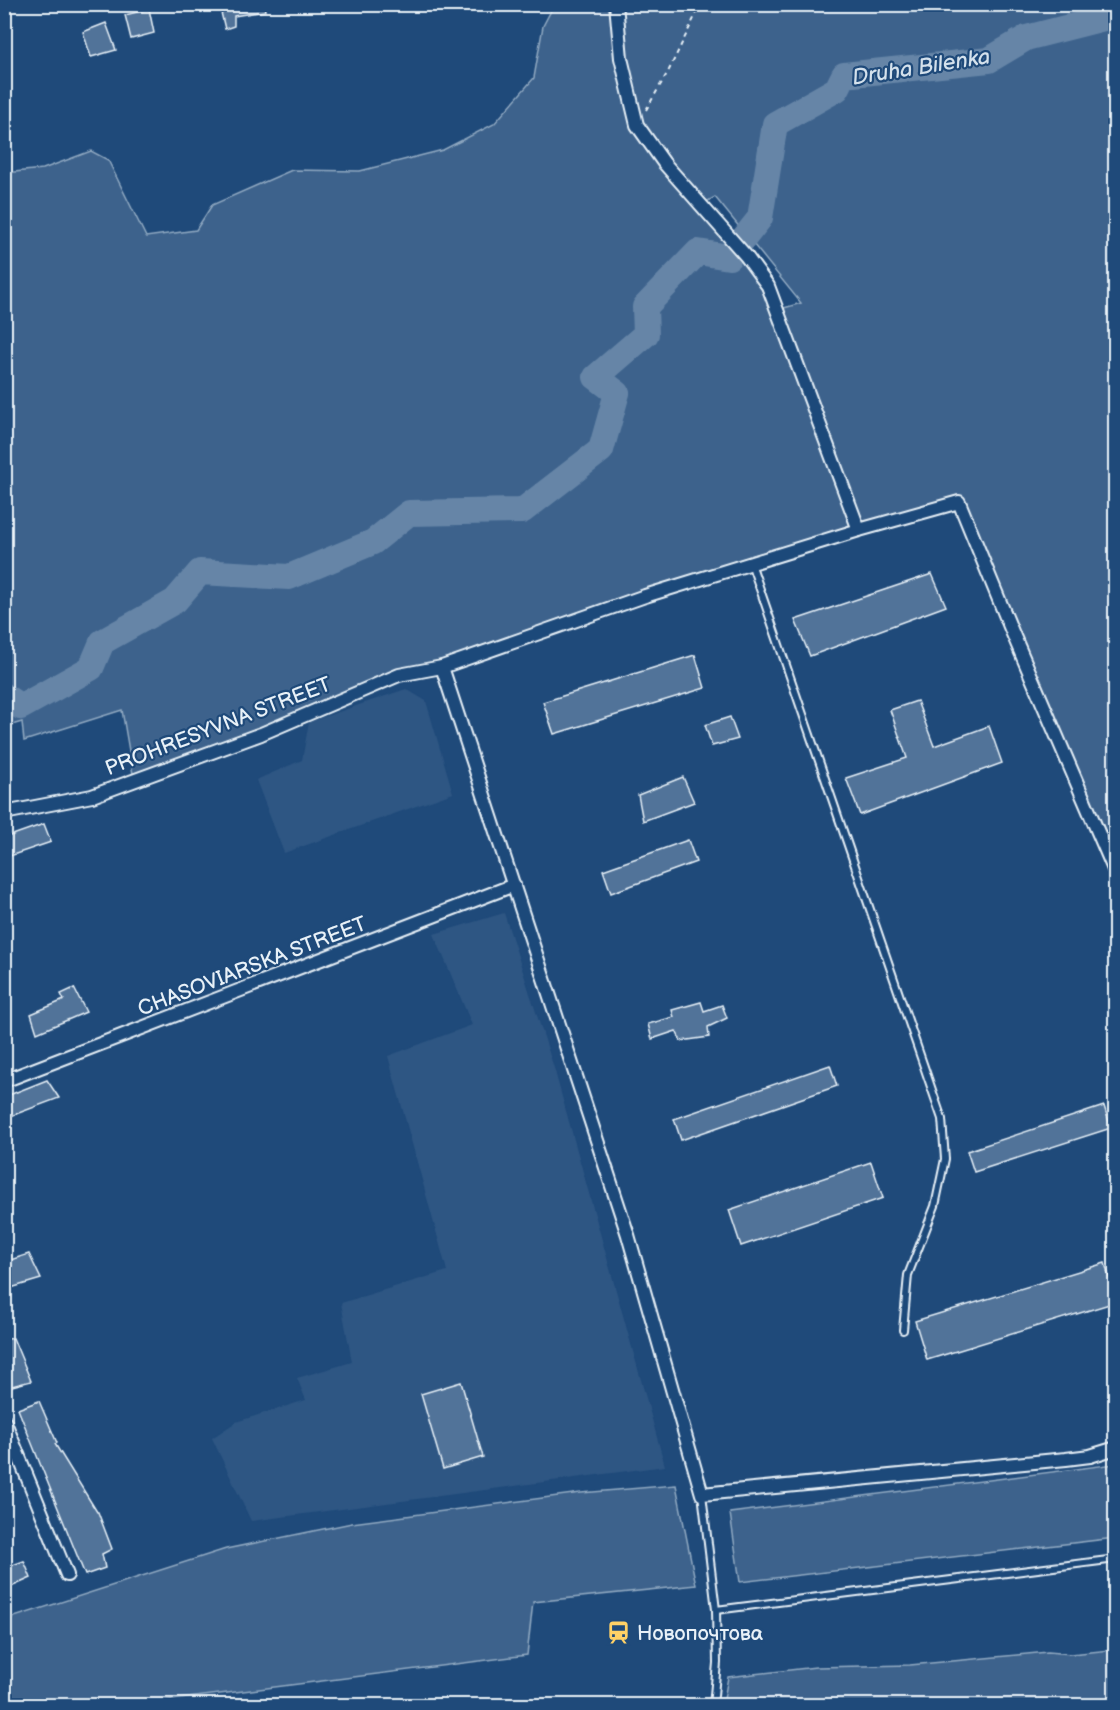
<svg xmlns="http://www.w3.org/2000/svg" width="1120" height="1710" font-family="'Balsamiq Sans',sans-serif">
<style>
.built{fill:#2e5683}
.green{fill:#3c628c;stroke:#92aac2;stroke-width:1.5;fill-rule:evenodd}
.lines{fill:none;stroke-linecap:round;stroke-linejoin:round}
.river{stroke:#6685a7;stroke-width:26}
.building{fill:#517399;stroke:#e8f1f8;stroke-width:1.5}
.service-casing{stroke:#e8f1f8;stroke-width:10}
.minor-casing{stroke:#e8f1f8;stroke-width:16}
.path{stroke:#e8f1f8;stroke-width:2;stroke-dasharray:4.5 4.5;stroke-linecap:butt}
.service{stroke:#1f4a7a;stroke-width:6}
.minor{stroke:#1f4a7a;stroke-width:12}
.labels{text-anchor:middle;stroke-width:4.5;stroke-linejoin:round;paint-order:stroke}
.street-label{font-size:21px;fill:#e8f1f8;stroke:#1f4a7a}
.poi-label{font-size:21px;fill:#e8f1f8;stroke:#1f4a7a;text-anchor:start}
.water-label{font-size:22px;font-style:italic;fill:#d4e1ec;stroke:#1f4a7a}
</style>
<rect width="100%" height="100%" fill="#1f4a7a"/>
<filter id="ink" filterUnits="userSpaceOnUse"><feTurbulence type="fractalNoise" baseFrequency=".0167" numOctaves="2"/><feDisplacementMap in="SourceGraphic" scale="12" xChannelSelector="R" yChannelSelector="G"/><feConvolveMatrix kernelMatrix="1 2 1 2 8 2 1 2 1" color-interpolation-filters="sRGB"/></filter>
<g filter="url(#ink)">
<!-- built -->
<g class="built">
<polygon points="406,689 426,701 453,793 284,853 256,780 302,760 309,722"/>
<polygon points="504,913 554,1068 665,1466 251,1521 212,1438 236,1422 306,1400 297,1378 352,1362 341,1303 447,1271 388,1056 472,1025 434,934"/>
</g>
<!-- green -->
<g class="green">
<path d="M554 5H1115V871L958 502 399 675 134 780 122 710 24 741 22 722 5 727V173L43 169 91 151 108 160 146 237 196 230 212 205 292 170 360 171 443 150 494 124 534 78 543 26ZM715 197 801 303 777 310 746 256 701 205Z"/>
<polygon points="1115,1464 1115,1538 740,1582 730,1513"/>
<polygon points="676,1485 696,1585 533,1602 527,1655 132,1705 5,1705 5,1620 226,1549 352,1523 581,1493"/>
<polygon points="1111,1650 1115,1650 1115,1705 723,1705 728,1677 816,1667 910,1665 1048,1652 1071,1654"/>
</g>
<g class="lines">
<!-- river -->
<polyline class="river" points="4,696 21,707 91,668 102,642 175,601 200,572 289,577 373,542 409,513 522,511 601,450 617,393 596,377 646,334 645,307 698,252 729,257 760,218 775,124 837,89 844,75 989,60 1026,38 1116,15"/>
</g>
<!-- building -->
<g class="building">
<polygon points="219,4 264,4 265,11 234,16 234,26 225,29"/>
<polygon points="149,9 154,33 131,39 125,15"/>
<polygon points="106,23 116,50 91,57 83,32"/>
<polygon points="932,574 946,606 810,656 795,620"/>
<polygon points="695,655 705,688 554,734 543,702"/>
<polygon points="917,701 934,746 989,726 1002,763 860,815 846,778 907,758 890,710"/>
<polygon points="730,717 738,739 712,746 705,725"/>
<polygon points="683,777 694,802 643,821 638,795"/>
<polygon points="44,824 51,842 4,858 4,838"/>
<polygon points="688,840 696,862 611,893 603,870"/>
<polygon points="74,988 86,1012 37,1033 31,1014 64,1000 61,994"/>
<polygon points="701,1002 704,1011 722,1005 727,1018 708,1027 709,1037 681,1041 676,1031 652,1039 648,1024 674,1017 672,1010"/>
<polygon points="830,1065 837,1086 681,1140 674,1119"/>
<polygon points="47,1080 59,1098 8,1117 4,1105 4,1097"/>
<polygon points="1104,1106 1111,1128 974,1172 967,1151"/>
<polygon points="871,1162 883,1198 741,1246 729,1210"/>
<polygon points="29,1254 41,1279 4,1290 4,1262"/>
<polygon points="1105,1263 1116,1302 927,1360 915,1321"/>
<polygon points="13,1338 31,1381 8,1387 4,1377 4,1340"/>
<polygon points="461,1382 483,1457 443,1469 421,1394"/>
<polygon points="39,1401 57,1443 55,1444 97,1512 98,1512 112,1549 102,1554 105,1568 85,1575 18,1409"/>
<polygon points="24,1561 31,1578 4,1590 4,1568"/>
</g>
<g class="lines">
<defs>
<g id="service">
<polyline points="751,563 942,1119 945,1159 935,1206 908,1275 903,1330"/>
<polyline points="702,1494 716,1610 717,1663 713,1706"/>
<polyline points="716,1610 1116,1559"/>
</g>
<g id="minor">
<polyline points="616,4 621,58 637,125 664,163 746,256 768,286 859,530"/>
<polyline points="442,667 628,1235 702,1494 1066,1459 1090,1456 1116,1448"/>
<polyline points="4,813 92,796 261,734 399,675 442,667 645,596 859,530 959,502 1013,634 1116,874"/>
<polyline points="4,1081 514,885"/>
<polyline points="4,1420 67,1575"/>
</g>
</defs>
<!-- service casing -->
<use href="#service" class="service-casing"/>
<!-- minor casing -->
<use href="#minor" class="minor-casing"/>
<!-- path -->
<polyline class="path" points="646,110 669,70 701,4"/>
<!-- service -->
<use href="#service" class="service"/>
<!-- minor -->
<use href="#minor" class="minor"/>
</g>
</g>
<!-- icons -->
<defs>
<symbol id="station-bare" viewBox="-9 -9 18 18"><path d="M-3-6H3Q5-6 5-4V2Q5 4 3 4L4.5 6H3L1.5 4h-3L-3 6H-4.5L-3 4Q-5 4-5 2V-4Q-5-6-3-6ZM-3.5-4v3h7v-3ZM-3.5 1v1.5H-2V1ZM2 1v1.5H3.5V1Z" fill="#ffd166" stroke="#1f4a7a" stroke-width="2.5" paint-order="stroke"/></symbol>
</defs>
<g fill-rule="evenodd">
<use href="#station-bare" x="602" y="1616" width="33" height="33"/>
</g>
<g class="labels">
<!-- street labels -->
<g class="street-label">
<text transform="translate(218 726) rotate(-21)" y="7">PROHRESYVNA STREET</text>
<text transform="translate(252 966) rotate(-21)" y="7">CHASOVIARSKA STREET</text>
</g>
<!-- poi labels -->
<g class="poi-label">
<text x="637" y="1640">Новопочтова</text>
</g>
<!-- water labels -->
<g class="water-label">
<text transform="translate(921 66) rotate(-9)" y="8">Druha Bilenka</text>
</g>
</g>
<!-- margin -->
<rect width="1120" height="1710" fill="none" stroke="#1f4a7a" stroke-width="24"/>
<rect x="12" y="12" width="1096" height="1686" fill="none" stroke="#e8f1f8" stroke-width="2" filter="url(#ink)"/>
</svg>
